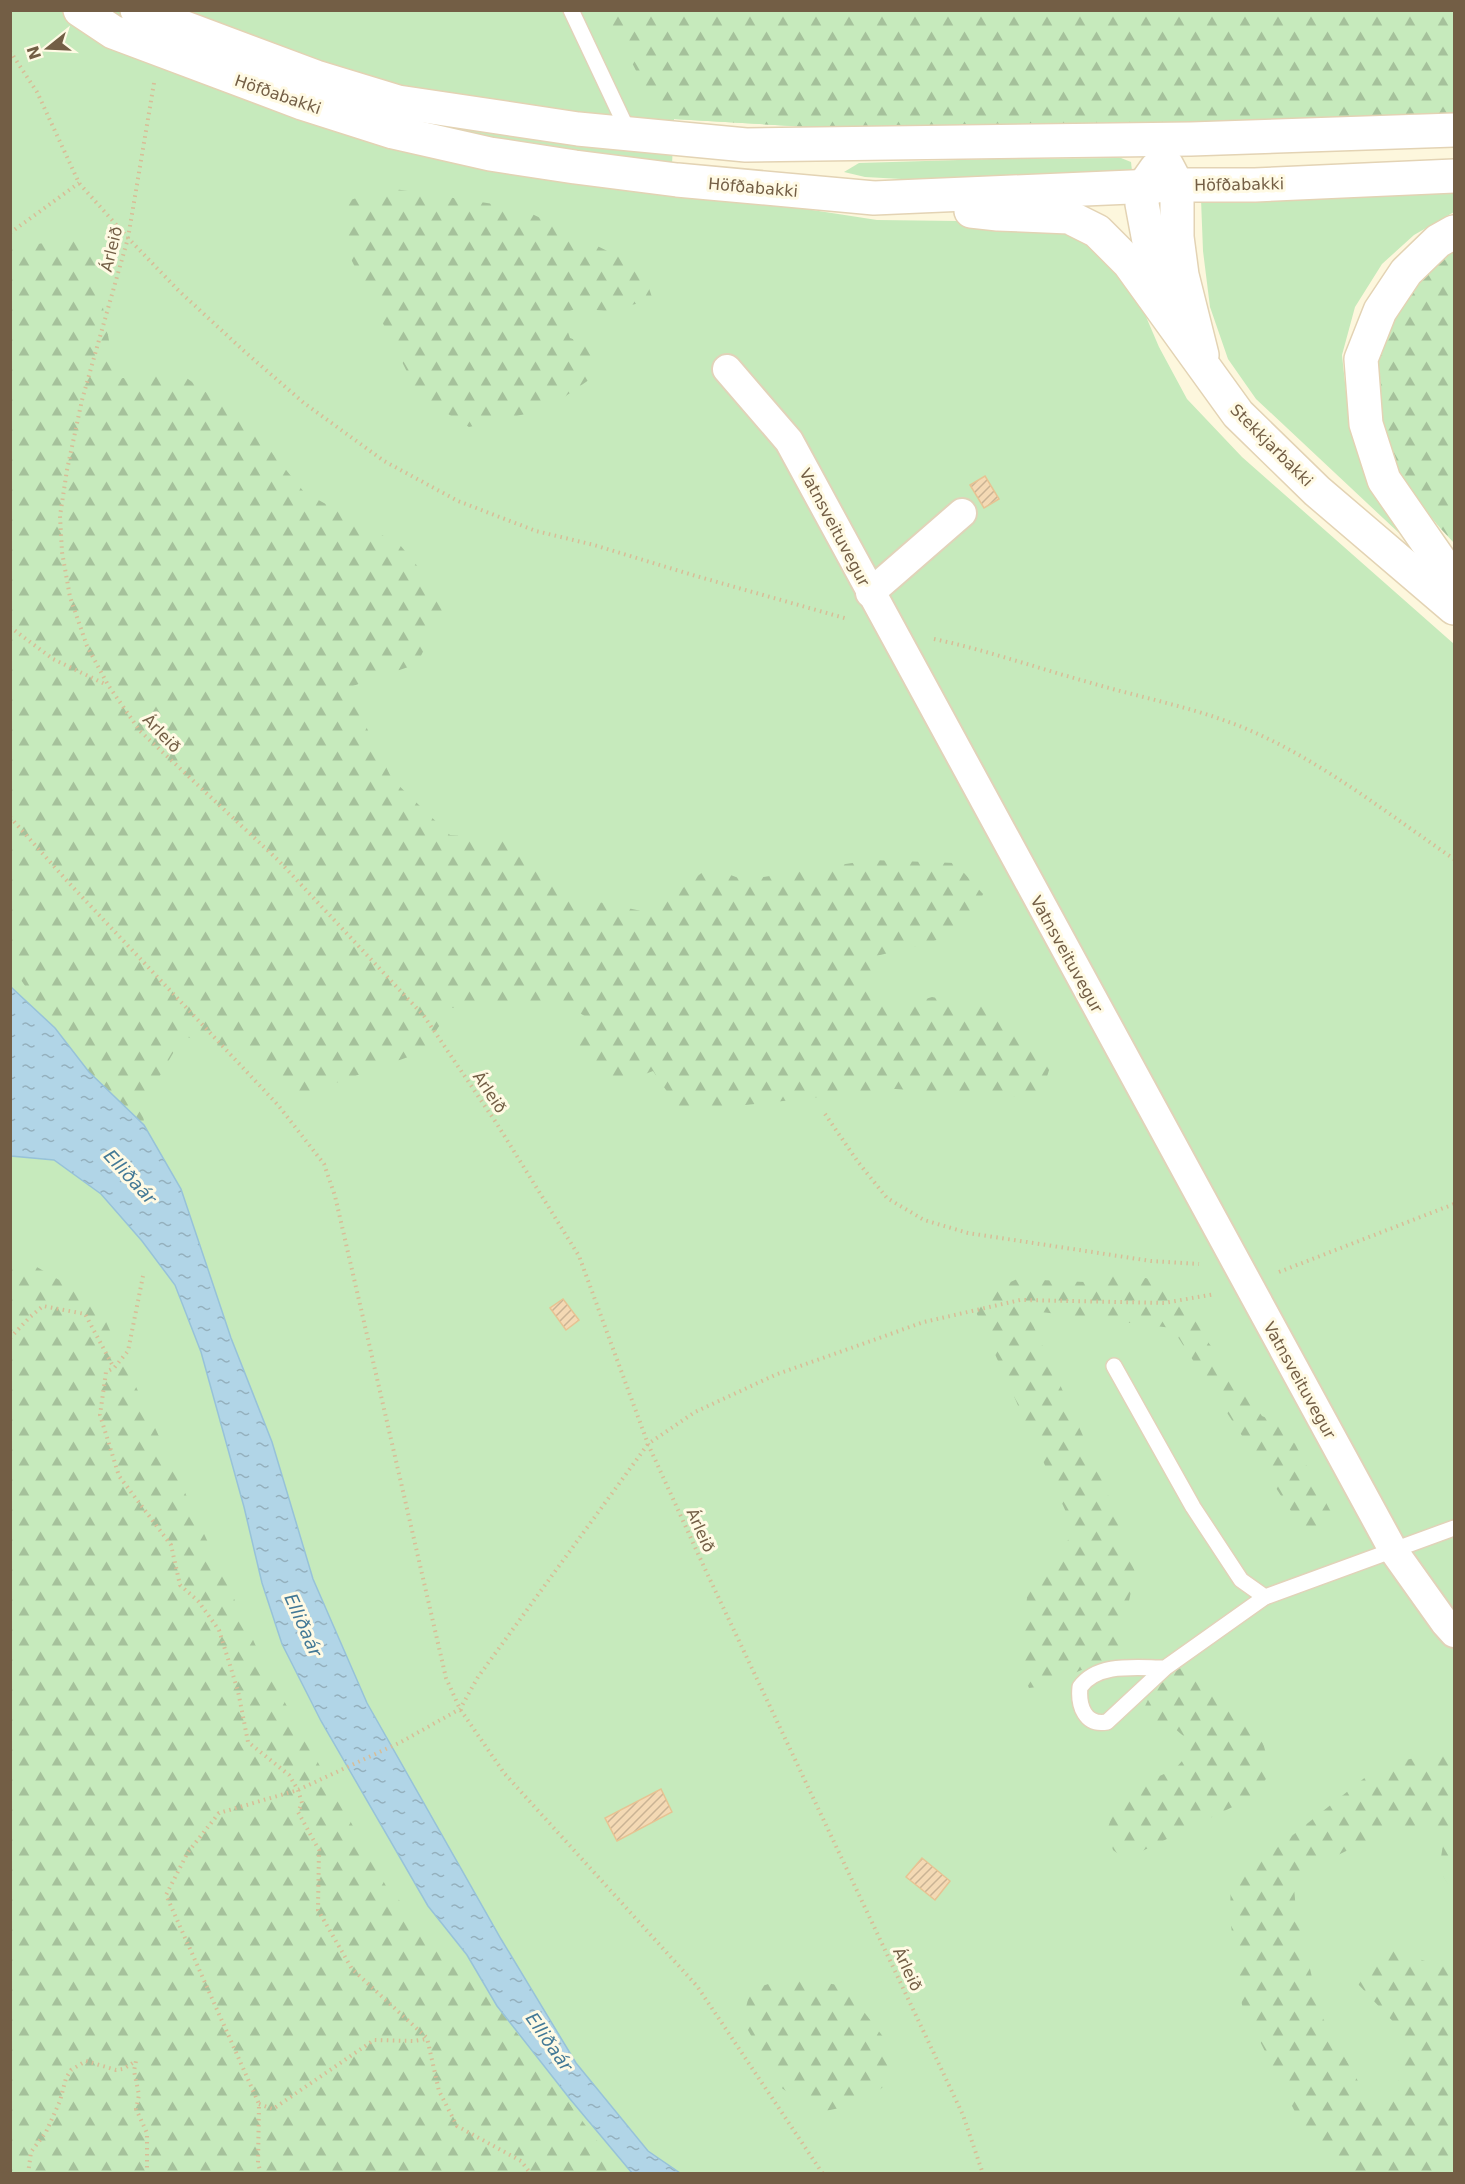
<svg xmlns="http://www.w3.org/2000/svg" width="1465" height="2184" font-family="'DejaVu Sans',sans-serif">
<style>
.grass{fill:#c6eabc}
.forest{fill:url(#forest-firs)}
.water{fill:url(#water-ripples);stroke:#97c2d9;stroke-width:1.5}
.building{fill:url(#building-hatch);stroke:#e7c393;stroke-width:1.5}
.lines{fill:none;stroke-linecap:round;stroke-linejoin:round}
.lane-casing{stroke:#e1d3b9;stroke-width:18}
.street-casing{stroke:#e1d3b9;stroke-width:32}
.secondary-casing{stroke:#e3d3b4;stroke-width:36}
.path{stroke:#d8bd97;stroke-width:4;stroke-dasharray:1.5 4.5;stroke-linecap:butt}
.lane{stroke:#fff;stroke-width:15}
.street{stroke:#fff;stroke-width:28}
.secondary{stroke:#fff;stroke-width:33}
.labels{text-anchor:middle;stroke-width:6;stroke-linejoin:round;paint-order:stroke}
.street-label{font-size:16px;fill:#735e45;stroke:#fffae4}
.water-label{font-size:18px;font-style:italic;fill:#437996;stroke:#fffae4}
</style>
<defs>
<pattern id="forest-firs" width="22" height="20" patternUnits="userSpaceOnUse" patternTransform="scale(1.5)"><rect width="22" height="20" fill="#c6eabc"/><path d="M5 1l3.5 6h-7zM16 11l3.5 6h-7z" fill="#a5c19b"/></pattern>
<pattern id="water-ripples" width="26" height="14" patternUnits="userSpaceOnUse" patternTransform="scale(1.5)"><rect width="26" height="14" fill="#b1d5e7"/><path d="M2 4q2-2 4 0t4 0M15 11q2-2 4 0t4 0" fill="none" stroke="#94b0bd"/></pattern>
<pattern id="building-hatch" width="6" height="6" patternUnits="userSpaceOnUse" patternTransform="scale(1.5)"><rect width="6" height="6" fill="#f4d9b4"/><path d="M-1 1l2-2M0 6l6-6M5 7l2-2" fill="none" stroke="#cab394"/></pattern>
</defs>
<rect width="100%" height="100%" fill="#fdf7dd"/>
<!-- grass -->
<g class="grass">
<polygon points="11,11 1454,11 809,127 674,119 671,188 877,220 1044,222 1083,238 1118,268 1138,298 1159,347 1187,399 1242,457 1454,644 1454,2173 11,2174"/>
<polygon points="1121,158 1131,162 1132,171 938,181 865,177 844,172 859,163 992,159"/>
<polygon points="1454,193 1454,212 1414,235 1382,264 1355,307 1342,355 1350,429 1368,475 1399,533 1256,399 1228,359 1210,307 1203,251 1201,199"/>
</g>
<!-- forest -->
<g class="forest">
<polygon points="605,11 1454,11 1454,115 1311,121 809,127 673,119 643,84"/>
<polygon points="388,188 520,208 642,268 653,300 605,311 578,308 562,314 570,338 592,346 596,375 547,409 469,427 419,396 346,249 344,202"/>
<polygon points="10,232 37,244 90,236 116,379 177,371 247,422 304,492 400,545 447,602 417,664 347,688 392,779 450,835 522,840 561,894 651,913 709,867 744,880 871,860 955,863 983,894 971,927 926,944 876,956 874,987 896,1008 932,997 990,1008 1052,1061 1040,1098 895,1089 681,1112 653,1071 625,1082 589,1068 576,1045 589,1019 563,1002 451,1008 422,1052 294,1098 240,1052 183,1036 143,1105 144,1125 89,1072 55,1028 11,966"/>
<polygon points="1454,245 1454,543 1440,528 1398,477 1378,414 1378,359 1392,321 1413,284"/>
<polygon points="11,1252 73,1288 101,1311 267,1670 386,1886 497,2006 621,2173 11,2173"/>
<polygon points="1119,1272 1154,1280 1199,1313 1208,1342 1262,1416 1280,1424 1295,1444 1332,1514 1328,1526 1315,1531 1300,1525 1172,1328 1041,1312 1034,1327 1102,1478 1135,1572 1118,1654 1045,1686 1029,1688 1020,1668 1028,1587 1075,1532 976,1312 977,1304 983,1295 1017,1279 1085,1282"/>
<polygon points="1178,1668 1194,1668 1263,1743 1271,1771 1255,1796 1130,1857 1121,1856 1113,1850 1107,1831 1112,1815 1133,1788 1175,1769 1189,1753 1188,1740 1173,1727 1151,1720 1145,1706 1156,1683"/>
<polygon points="1454,1747 1454,1894 1439,1869 1444,1839 1430,1823 1387,1831 1293,1877 1296,1910 1321,2015 1373,2108 1396,2090 1405,2059 1399,2028 1358,1984 1367,1958 1387,1948 1428,1962 1454,1961 1454,2167 1435,2173 1341,2173 1297,2116 1242,2005 1230,1918 1231,1873 1264,1858 1377,1768"/>
<polygon points="790,1977 844,1986 891,2047 888,2083 863,2103 816,2113 779,2086 743,2021 750,1990"/>
</g>
<!-- water -->
<polygon class="water" points="11,987 55,1028 89,1072 144,1125 181,1189 231,1338 272,1442 313,1579 367,1703 501,1939 576,2063 648,2151 680,2173 632,2173 570,2099 497,2006 467,1955 428,1906 321,1721 282,1644 262,1583 244,1507 201,1352 175,1285 142,1241 101,1194 54,1160 11,1156"/>
<!-- building -->
<g class="building">
<polygon points="985,476 999,499 984,508 970,485"/>
<polygon points="563,1299 579,1320 566,1330 550,1308"/>
<polygon points="661,1789 672,1812 617,1841 605,1818"/>
<polygon points="922,1858 950,1881 935,1900 906,1877"/>
</g>
<g class="lines">
<defs>
<g id="lane">
<polyline points="571,10 629,133"/>
<polyline points="1114,1366 1193,1507 1241,1580 1265,1597 1454,1528"/>
<path d="M1165 1668C1137 1668 1098 1662 1080 1687 1078 1706 1085 1726 1107 1722L1165 1668 1265 1597"/>
</g>
<g id="street">
<polyline points="727,369 789,441 1393,1550 1445,1623 1454,1633"/>
<polyline points="870,593 962,513"/>
</g>
<g id="secondary">
<polyline points="80,10 113,32 302,103 393,132 490,154 575,167 677,180 874,198 1177,185 1255,185 1454,176"/>
<polyline points="137,10 316,77 398,102 578,129 746,145 1191,139 1454,130"/>
<polyline points="1167,166 1177,185 1177,237 1182,275 1202,355"/>
<polyline points="1156,169 1144,186 1142,204 1159,295"/>
<polyline points="971,211 998,214 1069,217 1097,231 1129,263 1238,414 1317,491 1454,608"/>
<polyline points="1454,232 1438,241 1406,272 1380,311 1361,359 1366,424 1384,480 1454,581"/>
</g>
</defs>
<!-- lane casing -->
<use href="#lane" class="lane-casing"/>
<!-- street casing -->
<use href="#street" class="street-casing"/>
<!-- secondary casing -->
<use href="#secondary" class="secondary-casing"/>
<!-- path -->
<g class="path">
<polyline points="10,51 37,92 79,183 128,238 179,291 244,351 304,403 384,461 458,501 536,531 594,545 696,576 848,619"/>
<polyline points="154,83 128,238 82,400 67,470 60,516 62,552 70,597 87,646 108,685 140,731 278,860 424,1016 497,1124 579,1256 648,1444 705,1569 963,2115 983,2174"/>
<polyline points="10,233 79,183"/>
<polyline points="10,627 53,659 107,685"/>
<path d="M934 639C986 650 1037 668 1088 682 1145 699 1204 709 1258 734 1328 766 1391 816 1454 859"/>
<polyline points="10,817 68,882 278,1105 324,1164 335,1196 446,1678 460,1709 504,1773 697,1986 823,2174"/>
<polyline points="825,1114 858,1162 887,1198 924,1220 968,1233 1151,1261 1199,1264"/>
<polyline points="1279,1272 1454,1204"/>
<polyline points="143,1276 128,1351 114,1368 106,1372 100,1415 119,1476 171,1545 180,1585 198,1601 219,1630 238,1691 248,1742 289,1775 298,1790 302,1803 298,1812 319,1850 318,1910 352,1969 427,2038 439,2091 457,2126 521,2161 531,2174"/>
<polyline points="10,1338 30,1317 43,1306 85,1314 114,1368"/>
<polyline points="259,2104 273,2109 374,2040 413,2041 427,2039"/>
<polyline points="28,2174 31,2152 46,2132 60,2101 66,2078 71,2070 86,2061 116,2070 123,2069 136,2061 134,2071 139,2095 136,2109 147,2133 147,2174"/>
<polyline points="261,2174 258,2163 259,2104 166,1895 188,1852 219,1813 298,1790 401,1742 460,1709 478,1677 648,1444 695,1412 775,1375 924,1322 1020,1300 1164,1303 1215,1294"/>
</g>
<!-- lane -->
<use href="#lane" class="lane"/>
<!-- street -->
<use href="#street" class="street"/>
<!-- secondary -->
<use href="#secondary" class="secondary"/>
</g>
<g class="labels">
<!-- street labels -->
<g class="street-label">
<text transform="translate(278 94) rotate(19)" y="6">Höfðabakki</text>
<text transform="translate(1239 184) rotate(-1)" y="6">Höfðabakki</text>
<text transform="translate(753 187) rotate(5)" y="6">Höfðabakki</text>
<text transform="translate(111 249) rotate(-76)" y="6">Árleið</text>
<text transform="translate(1272 445) rotate(45)" y="6">Stekkjarbakki</text>
<text transform="translate(835 527) rotate(62)" y="6">Vatnsveituvegur</text>
<text transform="translate(162 733) rotate(46)" y="6">Árleið</text>
<text transform="translate(1067 954) rotate(61)" y="6">Vatnsveituvegur</text>
<text transform="translate(490 1092) rotate(56)" y="6">Árleið</text>
<text transform="translate(1300 1380) rotate(61)" y="6">Vatnsveituvegur</text>
<text transform="translate(701 1530) rotate(66)" y="6">Árleið</text>
<text transform="translate(908 1969) rotate(65)" y="6">Árleið</text>
</g>
<!-- water labels -->
<g class="water-label">
<text transform="translate(130 1177) rotate(47)" y="6">Elliðaár</text>
<text transform="translate(303 1625) rotate(66)" y="6">Elliðaár</text>
<text transform="translate(549 2042) rotate(55)" y="6">Elliðaár</text>
</g>
</g>
<!-- border -->
<rect width="1465" height="2184" fill="none" stroke="#735e45" stroke-width="24"/>
<!-- north arrow -->
<g transform="translate(48 48) rotate(252)" stroke="#fffae4" stroke-width="4.5" paint-order="stroke">
<path d="M0-4.5L10 22L0 15L-10 22Z" fill="#735e45"/>
<text y="-9" font-size="16" font-weight="bold" text-anchor="middle" fill="#735e45">N</text>
</g>
</svg>
